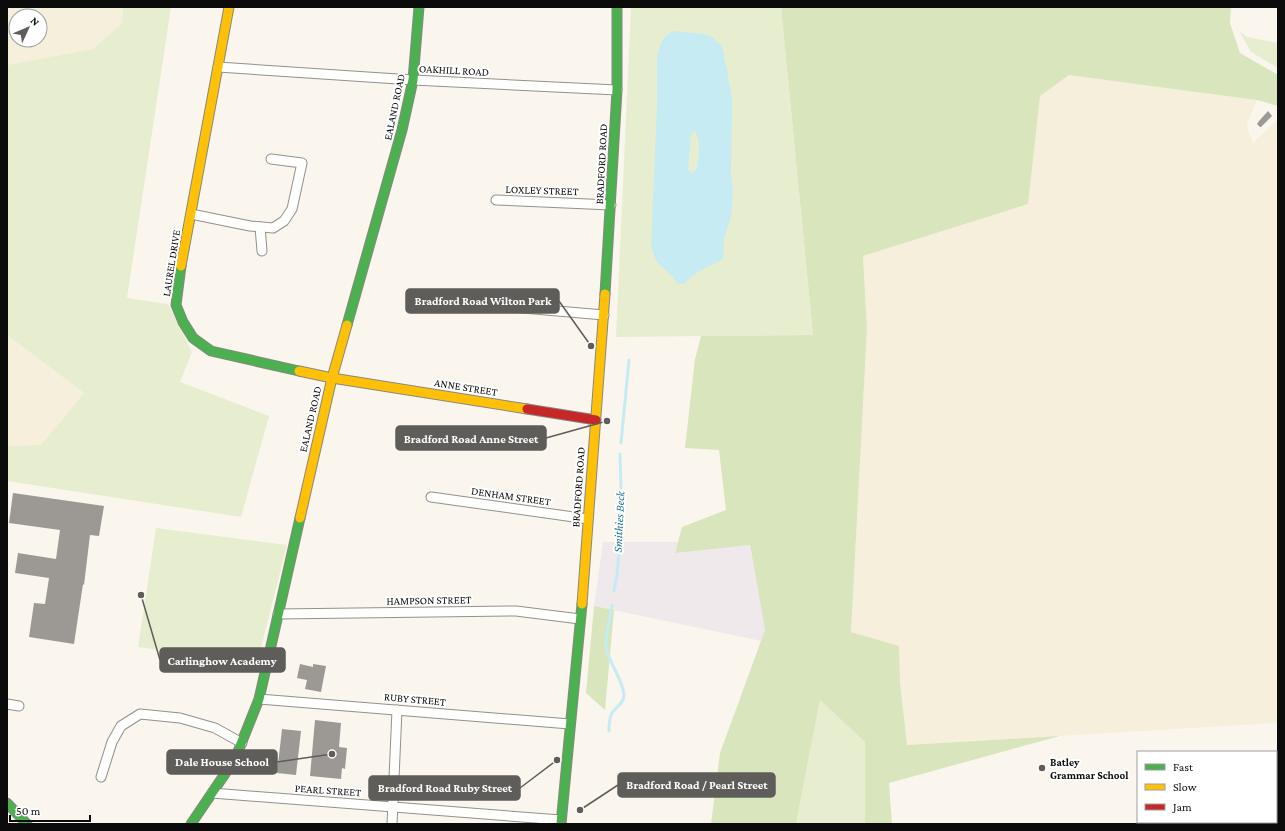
<svg xmlns="http://www.w3.org/2000/svg" width="1285" height="831" font-family="'Crimson Pro',serif">
<style>
.industrial{fill:#f0e9ec}
.farmland{fill:#f6efdb;fill-rule:evenodd}
.green{fill:#e7eecf}
.forest{fill:#d9e5bd}
.water{fill:#c6ebf2;fill-rule:evenodd}
.lines{fill:none;stroke-linecap:round;stroke-linejoin:round}
.stream{stroke:#c6ebf2;stroke-width:3}
.building{fill:#9c9995}
.street-casing{stroke:#93918d;stroke-width:11}
.fast-casing{stroke:#898784;stroke-width:11}
.slow-casing{stroke:#898784;stroke-width:11}
.jam-casing{stroke:#898784;stroke-width:11}
.street{stroke:#fefefc;stroke-width:9}
.fast{stroke:#4caf50;stroke-width:9}
.slow{stroke:#ffc107;stroke-width:9}
.jam{stroke:#c62828;stroke-width:9}
.poi-dot{fill:#5f5d5a;stroke:#fff;stroke-width:1.5}
.labels{text-anchor:middle;stroke-width:4;stroke-linejoin:round;paint-order:stroke}
.street-label{font-size:11px;fill:#0b0b0b;stroke:#fff}
.poi-label{font-size:11px;font-weight:bold;fill:#0b0b0b;stroke:#fff;text-anchor:start}
.water-label{font-size:12px;font-style:italic;fill:#197599;stroke:#fff}
.leader{fill:none;stroke:#5f5d5a;stroke-width:1.5}
.callout-dot{fill:#5f5d5a;stroke:#fff;stroke-width:1.5}
.callout{fill:#5f5d5a;stroke:#5f5d5a;stroke-width:1.5}
.callout-label{font-size:12px;text-anchor:middle;font-weight:bold;fill:#fff}
</style>
<rect width="100%" height="100%" fill="#faf6ee"/>
<!-- industrial -->
<polygon class="industrial" points="603,542 678,542 675,552 750,545 765,630 761,641 594,606"/>
<!-- farmland -->
<g class="farmland">
<path d="M7 7H123L122 23 93 49 7 65ZM16 16H40V40H16Z"/>
<polygon points="1069,74 1257,100 1247,124 1248,130 1253,143 1278,119 1278,723 907,745 900,682 899,646 851,632 867,328 863,256 1028,204 1040,96"/>
<polygon points="7,335 84,393 41,445 7,446"/>
</g>
<!-- green -->
<g class="green">
<polygon points="123,7 171,7 127,298 168,304 192,352 180,382 269,416 241,517 7,481 7,446 41,445 84,393 7,335 7,65 93,49 122,23"/>
<polygon points="631,7 781,7 813,335 616,337"/>
<polygon points="1239,31 1247,37 1278,43 1278,68 1251,52"/>
<polygon points="156,528 287,545 257,664 138,647"/>
<polygon points="820,700 865,742 865,824 796,824"/>
</g>
<!-- forest -->
<g class="forest">
<polygon points="781,7 1231,7 1230,23 1240,53 1278,75 1278,106 1257,100 1069,75 1040,96 1028,204 863,256 867,328 851,632 899,646 900,682 907,745 1060,736 889,783 892,824 865,824 865,742 820,700 796,824 711,824 720,753 765,630 750,545 675,553 682,527 726,510 719,450 685,448 695,359 701,336 813,335"/>
<polygon points="594,606 614,610 605,710 586,693"/>
</g>
<!-- water -->
<path class="water" d="M672 31 704 34 712 37 722 46 732 97 731 175 733 190 731 216 724 239 723 259C710 266 693 273 684 284H678L673 277 656 261 651 246 657 105V55L663 39ZM695 131C701 141 699 157 697 168L692 173 688 170 691 134Z"/>
<g class="lines">
<!-- stream -->
<g class="stream">
<polyline points="621,443 629,360"/>
<polyline points="614,591 617,575 622,524 620,454"/>
<path d="M609 731C609 725 609 718 612 713 616 707 624 703 624 695 623 679 607 661 606 645 606 633 610 617 612 605"/>
</g>
</g>
<!-- building -->
<g class="building">
<polygon points="1268,111 1272,116 1261,127 1260,127 1257,124 1259,121"/>
<polygon points="13,493 104,506 99,536 90,535 84,585 83,584 74,644 29,637 34,603 45,604 49,578 15,573 18,553 56,559 60,530 9,523"/>
<polygon points="300,664 313,667 313,664 326,666 321,692 305,689 307,680 297,678"/>
<polygon points="315,720 341,723 339,747 347,748 345,769 342,768 341,779 310,776"/>
<polygon points="282,729 301,731 296,775 277,773"/>
</g>
<g class="lines">
<defs>
<g id="street">
<polyline points="218,67 413,80 617,90"/>
<polyline points="496,200 611,205"/>
<polyline points="191,214 250,226 273,228 284,221 292,209 302,163 271,159"/>
<polyline points="260,227 262,251"/>
<polyline points="477,304 604,315"/>
<polyline points="431,497 588,519"/>
<polyline points="278,614 516,611 580,619"/>
<polyline points="259,699 570,724"/>
<polyline points="7,704 19,706"/>
<polyline points="101,777 112,742 121,726 140,714 180,718 215,728 242,743"/>
<polyline points="212,793 561,820"/>
<polyline points="392,824 397,710"/>
</g>
<g id="fast">
<polyline points="181,266 176,305 183,322 193,338 211,351 299,371"/>
<polyline points="605,294 617,90 617,7"/>
<polyline points="347,325 402,130 413,80 419,7"/>
<polyline points="7,803 27,824"/>
<polyline points="191,824 235,759 259,699 300,518"/>
<polyline points="561,824 582,604"/>
</g>
<g id="slow">
<polyline points="181,266 229,7"/>
<polyline points="299,371 332,378 527,409"/>
<polyline points="300,518 332,378 347,325"/>
<polyline points="582,604 605,294"/>
</g>
<polyline id="jam" points="527,409 596,420"/>
</defs>
<!-- street casing -->
<use href="#street" class="street-casing"/>
<!-- fast casing -->
<use href="#fast" class="fast-casing"/>
<!-- slow casing -->
<use href="#slow" class="slow-casing"/>
<!-- jam casing -->
<use href="#jam" class="jam-casing"/>
<!-- street -->
<use href="#street" class="street"/>
<!-- fast -->
<use href="#fast" class="fast"/>
<!-- slow -->
<use href="#slow" class="slow"/>
<!-- jam -->
<use href="#jam" class="jam"/>
</g>
<!-- markers -->
<circle class="poi-dot" cx="1042" cy="768" r="4"/>
<g class="labels">
<!-- street labels -->
<g class="street-label">
<text transform="translate(454 70) rotate(3)" y="4">OAKHILL ROAD</text>
<text transform="translate(394 107) rotate(-78)" y="4">EALAND ROAD</text>
<text transform="translate(601 164) rotate(-87)" y="4">BRADFORD ROAD</text>
<text transform="translate(542 190) rotate(2)" y="4">LOXLEY STREET</text>
<text transform="translate(171 263) rotate(-81)" y="4">LAUREL DRIVE</text>
<text transform="translate(466 387) rotate(9)" y="4">ANNE STREET</text>
<text transform="translate(310 419) rotate(-77)" y="4">EALAND ROAD</text>
<text transform="translate(578 487) rotate(-86)" y="4">BRADFORD ROAD</text>
<text transform="translate(511 496) rotate(8)" y="4">DENHAM STREET</text>
<text transform="translate(429 600) rotate(-1)" y="4">HAMPSON STREET</text>
<text transform="translate(415 699) rotate(5)" y="4">RUBY STREET</text>
<text transform="translate(328 790) rotate(4)" y="4">PEARL STREET</text>
</g>
<!-- poi labels -->
<g class="poi-label">
<text x="1050" y="766">Batley<tspan x="1050" dy="13">Grammar School</tspan></text>
</g>
<!-- water labels -->
<g class="water-label">
<text transform="translate(619 522) rotate(-87)" y="4">Smithies Beck</text>
</g>
</g>
<!-- callouts -->
<path class="leader" d="M591 346L559 301M607 421L546 438M141 595L160 660M332 754L277 762M580 810L618 785M557 760L520 788"/>
<g class="callout-dot">
<circle cx="591" cy="346" r="4"/>
<circle cx="607" cy="421" r="4"/>
<circle cx="141" cy="595" r="4"/>
<circle cx="332" cy="754" r="4"/>
<circle cx="580" cy="810" r="4"/>
<circle cx="557" cy="760" r="4"/>
</g>
<g class="callout">
<rect x="406" y="289" width="153" height="24" rx="4"/>
<rect x="396" y="426" width="150" height="24" rx="4"/>
<rect x="160" y="648" width="125" height="24" rx="4"/>
<rect x="167" y="750" width="110" height="24" rx="4"/>
<rect x="618" y="773" width="157" height="24" rx="4"/>
<rect x="369" y="776" width="151" height="24" rx="4"/>
</g>
<g class="callout-label">
<text x="483" y="305">Bradford Road Wilton Park</text>
<text x="471" y="443">Bradford Road Anne Street</text>
<text x="222" y="665">Carlinghow Academy</text>
<text x="222" y="766">Dale House School</text>
<text x="697" y="789">Bradford Road / Pearl Street</text>
<text x="445" y="792">Bradford Road Ruby Street</text>
</g>
<!-- border -->
<rect width="1285" height="831" fill="none" stroke="#0b0b0b" stroke-width="16"/>
<!-- legend -->
<rect x="1137" y="751" width="140" height="72" fill="#ffffff" stroke="#9d9d9d"/>
<rect x="1145" y="764" width="20" height="6" fill="#4caf50" stroke="#9d9d9d"/>
<text x="1173" y="771" font-size="12" fill="#0b0b0b">Fast</text>
<rect x="1145" y="784" width="20" height="6" fill="#ffc107" stroke="#9d9d9d"/>
<text x="1173" y="791" font-size="12" fill="#0b0b0b">Slow</text>
<rect x="1145" y="804" width="20" height="6" fill="#c62828" stroke="#9d9d9d"/>
<text x="1173" y="811" font-size="12" fill="#0b0b0b">Jam</text>
<!-- north arrow -->
<g transform="translate(28 28) rotate(46)"><circle r="19" fill="#ffffff" stroke="#9d9d9d"/>
<path d="M0-3L7 15L0 10L-7 15Z" fill="#5f5d5a"/>
<text y="-6" font-size="11" font-weight="bold" text-anchor="middle" fill="#0b0b0b">N</text>
</g>
<!-- scale -->
<path d="M10 815v6h80v-6" fill="none" stroke="#0b0b0b" stroke-width="2"/>
<text x="16" y="815" font-size="12" fill="#0b0b0b" stroke="#ffffff" stroke-width="3" paint-order="stroke">50 m</text>
</svg>
